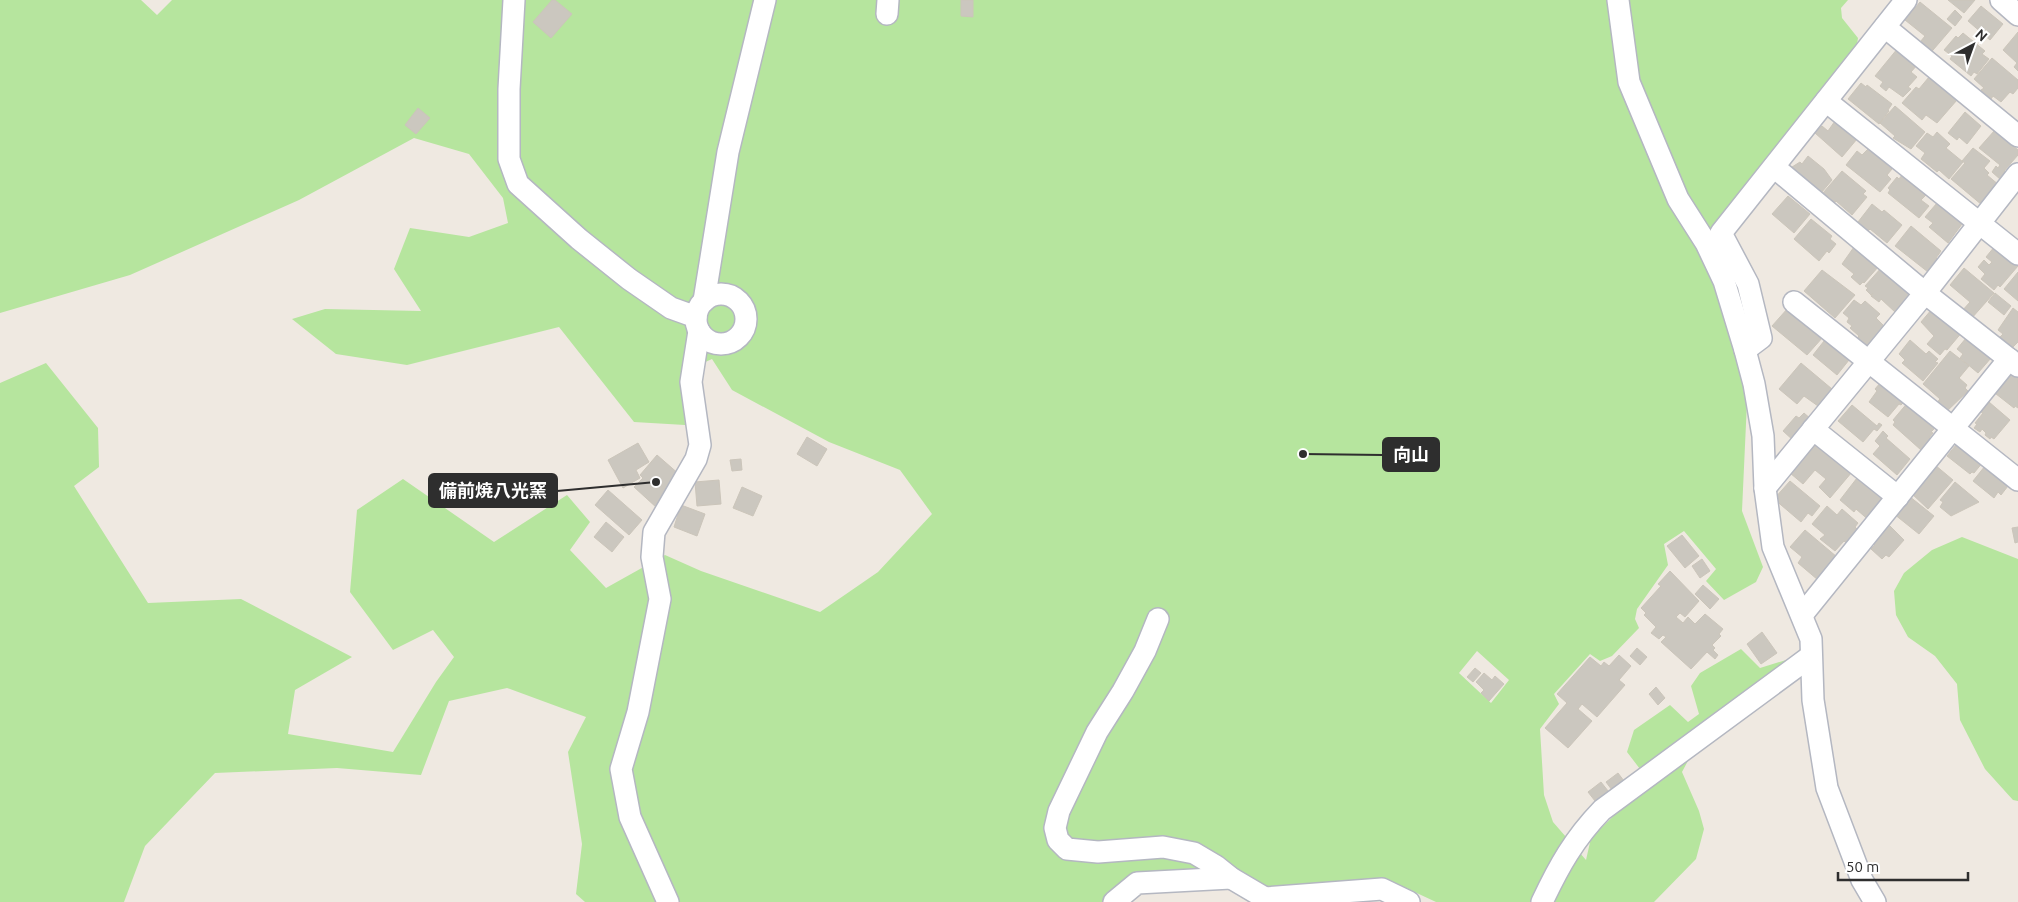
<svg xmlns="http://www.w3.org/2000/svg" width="2018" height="902" font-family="Ubuntu,'Noto Sans JP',sans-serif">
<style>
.green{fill:#b6e59e;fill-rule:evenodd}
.building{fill:#cbc7bf;stroke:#cbc5ba}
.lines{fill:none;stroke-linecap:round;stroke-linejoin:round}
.minor-casing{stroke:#b4b7c1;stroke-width:24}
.minor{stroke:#fff;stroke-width:21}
.leader{fill:none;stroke:#2e2e2e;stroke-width:2}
.callout-dot{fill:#2e2e2e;stroke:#fff;stroke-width:2}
.callout{fill:#2e2e2e;stroke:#2e2e2e;stroke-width:2}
.callout-label{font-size:18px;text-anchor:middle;font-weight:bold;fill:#fff}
</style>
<rect width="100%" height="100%" fill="#efe9e1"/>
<!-- green -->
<g class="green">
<path d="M0 0H141L157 15 172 0H1848L1841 8 1842 18 1858 38 1856 51 1704 249 1748 380 1742 511 1763 567 1756 582 1724 600 1706 581 1716 569 1684 531 1664 544 1668 565 1637 609 1635 619 1639 628 1612 656 1600 661 1590 654 1554 694 1559 704 1540 729 1544 795 1553 822 1586 860 1591 838 1633 797 1640 769 1627 752 1634 730 1670 705 1688 722 1699 714 1691 686 1700 673 1741 649 1760 668 1786 660 1794 664 1690 757 1682 772 1699 811 1704 829 1696 859 1654 902H1436L1391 881 1267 890 1234 868 1107 902H585L576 894 582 844 568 752 586 717 507 688 449 701 421 775 337 768 215 773 145 846 124 902H0V383L46 363 98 428 99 467 74 486 148 603 241 599 352 657 295 690 288 734 393 752 436 682 454 657 433 630 393 650 350 592 357 510 403 479 494 542 567 495 590 522 570 550 606 588 665 555 701 571 820 612 878 572 932 514 900 470 829 442 732 390 712 359 683 372 685 425 634 422 559 327 407 365 336 354 292 319 325 309 421 311 394 269 410 228 469 237 508 223 503 198 469 154 414 138 299 200 130 275 0 313ZM1477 651 1509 680 1491 703 1459 673Z"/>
<polygon points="1962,537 2018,559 2018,801 2013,800 1985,769 1960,720 1957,684 1935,656 1908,637 1896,615 1894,591 1904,573 1932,550"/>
</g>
<!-- building -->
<g class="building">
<polygon points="552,0 555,0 572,14 551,38 533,22"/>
<polygon points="961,0 973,0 973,17 961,16"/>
<polygon points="1948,0 1975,0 1964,13"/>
<polygon points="1920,2 1952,28 1927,57 1916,47 1925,36 1905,20"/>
<polygon points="1981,6 2003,24 1990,40 1968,21"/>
<polygon points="1955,10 1962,17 1955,26 1947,19"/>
<polygon points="2018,32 2018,71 2014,67 2017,63 2003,50"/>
<polygon points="1963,33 1985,51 1982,54 1989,59 1977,74 1974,72 1971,76 1950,59 1952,56 1944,50 1956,36 1958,38"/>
<polygon points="1898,48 1918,64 1911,72 1917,77 1908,87 1911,89 1903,97 1889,87 1886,91 1880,86 1883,82 1875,76"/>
<polygon points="1992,58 2018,80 2018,88 2013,94 2010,92 2001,102 1993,96 1991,99 1981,90 1984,88 1974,79"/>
<polygon points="1929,77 1957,100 1937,123 1926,115 1922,120 1902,103 1916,87 1919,89"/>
<polygon points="1861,83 1866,87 1867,85 1892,104 1888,110 1889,111 1879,124 1848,99"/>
<polygon points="1895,106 1925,132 1911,149 1893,138 1895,136 1880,123"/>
<polygon points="418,108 430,118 416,134 405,125"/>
<polygon points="1965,112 1981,126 1967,144 1959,137 1957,140 1948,133"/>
<polygon points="1835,121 1857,139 1842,157 1815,133 1822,126 1828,131"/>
<polygon points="1995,130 2018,150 2018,155 2004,171 2007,173 2001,180 1992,172 1996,166 1998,168 2000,165 1979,148"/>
<polygon points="1937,132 1950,144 1946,148 1963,162 1949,179 1939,170 1937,172 1921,159 1925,153 1916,146 1927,133 1933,137"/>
<polygon points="1973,148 1990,161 1984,168 1989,173 1987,175 1999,185 1982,205 1951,179 1965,163 1962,161"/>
<polygon points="1868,149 1892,169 1887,175 1891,179 1880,192 1846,165 1857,151 1862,155"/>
<polygon points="1808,156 1824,169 1832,180 1816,199 1804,188 1809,182 1792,167 1800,162 1802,164"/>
<polygon points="1842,171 1866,191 1863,194 1867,197 1852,215 1836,201 1828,211 1816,201"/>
<polygon points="1902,175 1907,180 1910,177 1921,186 1918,189 1926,195 1921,200 1929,206 1919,218 1888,193 1890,190 1888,188 1897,177 1899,179"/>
<polygon points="1788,196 1810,214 1794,233 1772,214"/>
<polygon points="1937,203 1962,224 1948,243 1929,227 1933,223 1925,217"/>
<polygon points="1872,204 1882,212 1884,210 1902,225 1887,243 1870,229 1868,231 1858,222"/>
<polygon points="1811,219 1832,236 1830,239 1836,244 1829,253 1827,251 1819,261 1794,239"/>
<polygon points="1911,226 1941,251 1936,258 1938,260 1928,272 1895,246"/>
<polygon points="1995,246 2018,266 2000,287 1998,285 1994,290 1981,279 1985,274 1978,267 1984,260 1989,265 1992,262 1986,257"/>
<polygon points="1854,247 1879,266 1864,283 1863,282 1860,285 1851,277 1854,274 1842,264"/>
<polygon points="1882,267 1911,293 1895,312 1881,299 1879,302 1871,296 1873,293 1871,295 1866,290 1868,288 1865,286"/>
<polygon points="1964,268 1994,293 1971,319 1962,311 1970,302 1950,285"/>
<polygon points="1822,270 1855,295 1835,318 1804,291"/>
<polygon points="2018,272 2018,301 2004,289"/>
<polygon points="1995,293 2011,306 2004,315 1988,302"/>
<polygon points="1854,300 1861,305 1865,301 1880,314 1876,318 1884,326 1874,338 1877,340 1866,352 1854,342 1859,336 1850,328 1852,326 1847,322 1849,318 1843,313"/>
<polygon points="1788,308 1823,337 1807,355 1772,326"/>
<polygon points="2013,308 2018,312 2018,342 2013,347 2000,337 2003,334 1998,330"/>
<polygon points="1932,309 1963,331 1947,350 1945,349 1940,355 1927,344 1934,336 1921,322"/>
<polygon points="1971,332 1991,358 1978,373 1960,358 1963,354 1957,349"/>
<polygon points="1828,336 1844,350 1841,354 1849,360 1837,375 1813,355"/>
<polygon points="1910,340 1926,354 1929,351 1938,359 1935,362 1938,363 1923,381 1902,363 1905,360 1899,354"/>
<polygon points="1950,351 1969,366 1959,378 1967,385 1965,388 1968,391 1945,413 1935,405 1940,399 1923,384"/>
<polygon points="1801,363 1832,389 1818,406 1804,396 1797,404 1779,389"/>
<polygon points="2013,372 2018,376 2018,408 2015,406 2014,408 1991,390 2006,373"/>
<polygon points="1881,382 1905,401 1901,405 1899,404 1888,417 1869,402 1877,391 1875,389"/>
<polygon points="1909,401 1938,425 1931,432 1933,433 1929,438 1930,439 1921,450 1893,425 1895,422 1893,420"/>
<polygon points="1989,402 2010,420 1994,439 1991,437 1990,439 1985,435 1986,433 1982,429 1980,432 1974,428 1977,424 1975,423 1983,413 1981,412"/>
<polygon points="1852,405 1877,426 1879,423 1882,425 1877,431 1874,429 1863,442 1838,421"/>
<polygon points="1804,413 1812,420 1794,441 1783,431 1796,416 1799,418"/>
<polygon points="1883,431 1888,436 1886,438 1910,459 1897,475 1873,454 1880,446 1875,441"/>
<polygon points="807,437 827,449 817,466 797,454"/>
<polygon points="1960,440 1983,462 1974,473 1972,472 1970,474 1947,456"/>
<polygon points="1817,442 1852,472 1830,498 1819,487 1826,479 1815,470 1803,484 1790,473"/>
<polygon points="638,443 649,462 636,470 640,478 623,488 608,460"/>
<polygon points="657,455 680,475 657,508 634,487 643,478 640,475"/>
<polygon points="741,459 742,470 732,471 730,460"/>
<polygon points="1935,465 1953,480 1928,509 1911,493"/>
<polygon points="1985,466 2009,478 2005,484 2008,486 2001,495 1998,492 1994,498 1973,481"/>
<polygon points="1857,478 1871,489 1875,485 1884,492 1880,496 1887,503 1871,522 1856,509 1854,512 1840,500"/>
<polygon points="719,480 721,504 697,506 695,482"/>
<polygon points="1790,481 1820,506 1812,516 1808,513 1801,522 1774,499"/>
<polygon points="1955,482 1979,502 1951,516 1940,507 1943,502 1940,500"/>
<polygon points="742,487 762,496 753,516 733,508"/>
<polygon points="608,490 642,520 629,535 595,505"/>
<polygon points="1909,496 1934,516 1919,534 1894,514"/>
<polygon points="681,505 705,514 697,536 674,527"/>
<polygon points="1827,506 1837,515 1842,509 1858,523 1855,527 1858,530 1847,544 1844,541 1835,551 1820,539 1825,535 1812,524"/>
<polygon points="606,522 624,537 612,552 594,537"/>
<polygon points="1888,524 1904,540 1889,557 1886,555 1882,559 1871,549 1875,545 1872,542"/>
<polygon points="2018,527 2018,542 2015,543 2012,528"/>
<polygon points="1805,530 1837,557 1818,580 1798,563 1802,557 1790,547"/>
<polygon points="1682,535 1699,556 1685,568 1667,546"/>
<polygon points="1702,559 1710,571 1700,578 1692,566"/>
<polygon points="1670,571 1699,601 1685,617 1680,613 1676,617 1683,623 1688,617 1695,624 1705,614 1723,629 1719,634 1721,636 1712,645 1715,648 1713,650 1718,655 1715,659 1707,652 1691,669 1661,642 1666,637 1663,635 1659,639 1651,633 1656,627 1644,615 1646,613 1641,608 1661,586 1658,584"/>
<polygon points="1703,585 1719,599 1710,609 1695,594"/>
<polygon points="1762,632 1777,653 1761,664 1747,644"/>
<polygon points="1637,648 1647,657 1640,665 1630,656"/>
<polygon points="1619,655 1631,666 1619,680 1625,685 1597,717 1582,704 1578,709 1592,721 1568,748 1545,728 1567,703 1557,694 1590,657 1601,666 1604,662 1609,666"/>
<polygon points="1475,668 1481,673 1473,682 1467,677"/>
<polygon points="1484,673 1492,680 1495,676 1504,684 1489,701 1481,693 1484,690 1476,682"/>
<polygon points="1656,687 1665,698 1658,705 1649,694"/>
<polygon points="1618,773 1624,781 1612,790 1606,782"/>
<polygon points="1601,782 1612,796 1599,806 1588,792"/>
</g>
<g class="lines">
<defs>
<g id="minor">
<polyline points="514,0 509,89 509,159 518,184 579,239 629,279 671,308 696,317"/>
<polyline points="1618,0 1629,82 1678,199 1706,243 1724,281 1745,350 1754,384 1763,436 1765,488 1773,547 1811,639 1813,700 1827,788 1862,880 1875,902"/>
<polyline points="2001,0 2018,15"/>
<polyline points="887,14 888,0"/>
<polyline points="1885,27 2018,136"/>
<polyline points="1826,101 2018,254"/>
<polyline points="1774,167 1925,293 2018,366"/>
<circle cx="721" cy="319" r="25"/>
<polyline points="704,301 728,152 765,0"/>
<polyline points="1794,302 2018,480"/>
<polyline points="1745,350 1761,338 1748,284 1721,233 1906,0"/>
<polyline points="1813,429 1898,497"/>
<polyline points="1765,488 1925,293 2018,174"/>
<polyline points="1802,615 2009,359"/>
<polyline points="1158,619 1145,651 1123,691 1097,732 1059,811 1055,828 1058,840 1067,849 1098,852 1163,847 1194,853 1216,866 1231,878 1265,898 1382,889 1409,902"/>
<polyline points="668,902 630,817 621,769 638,712 660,599 652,557 654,532 696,459 700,445 691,382 699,331"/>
<polyline points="1114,902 1137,883 1231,878"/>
<path d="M1542 902C1559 866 1574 839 1602 810L1811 656"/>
</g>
</defs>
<!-- minor casing -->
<use href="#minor" class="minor-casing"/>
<!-- minor -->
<use href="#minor" class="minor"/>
</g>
<!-- callouts -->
<path class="leader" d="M1303 454L1383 455M656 482L557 491"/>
<g class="callout-dot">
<circle cx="1303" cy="454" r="5"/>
<circle cx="656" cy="482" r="5"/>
</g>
<g class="callout">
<rect x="1383" y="438" width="56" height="33" rx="5"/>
<rect x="429" y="474" width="128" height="33" rx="5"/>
</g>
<g class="callout-label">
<text x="1411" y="461">向山</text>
<text x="493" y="497">備前焼八光窯</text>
</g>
<!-- north arrow -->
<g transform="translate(1973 45) rotate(41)" stroke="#ffffff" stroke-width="4" paint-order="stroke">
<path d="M0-4L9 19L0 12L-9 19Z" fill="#2e2e2e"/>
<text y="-8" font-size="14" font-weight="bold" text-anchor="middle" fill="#2e2e2e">N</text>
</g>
<!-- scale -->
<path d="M1838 872v8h130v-8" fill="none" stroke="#2e2e2e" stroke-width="2.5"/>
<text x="1846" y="872" font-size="15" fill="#2e2e2e" stroke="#ffffff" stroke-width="4" paint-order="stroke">50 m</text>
</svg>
